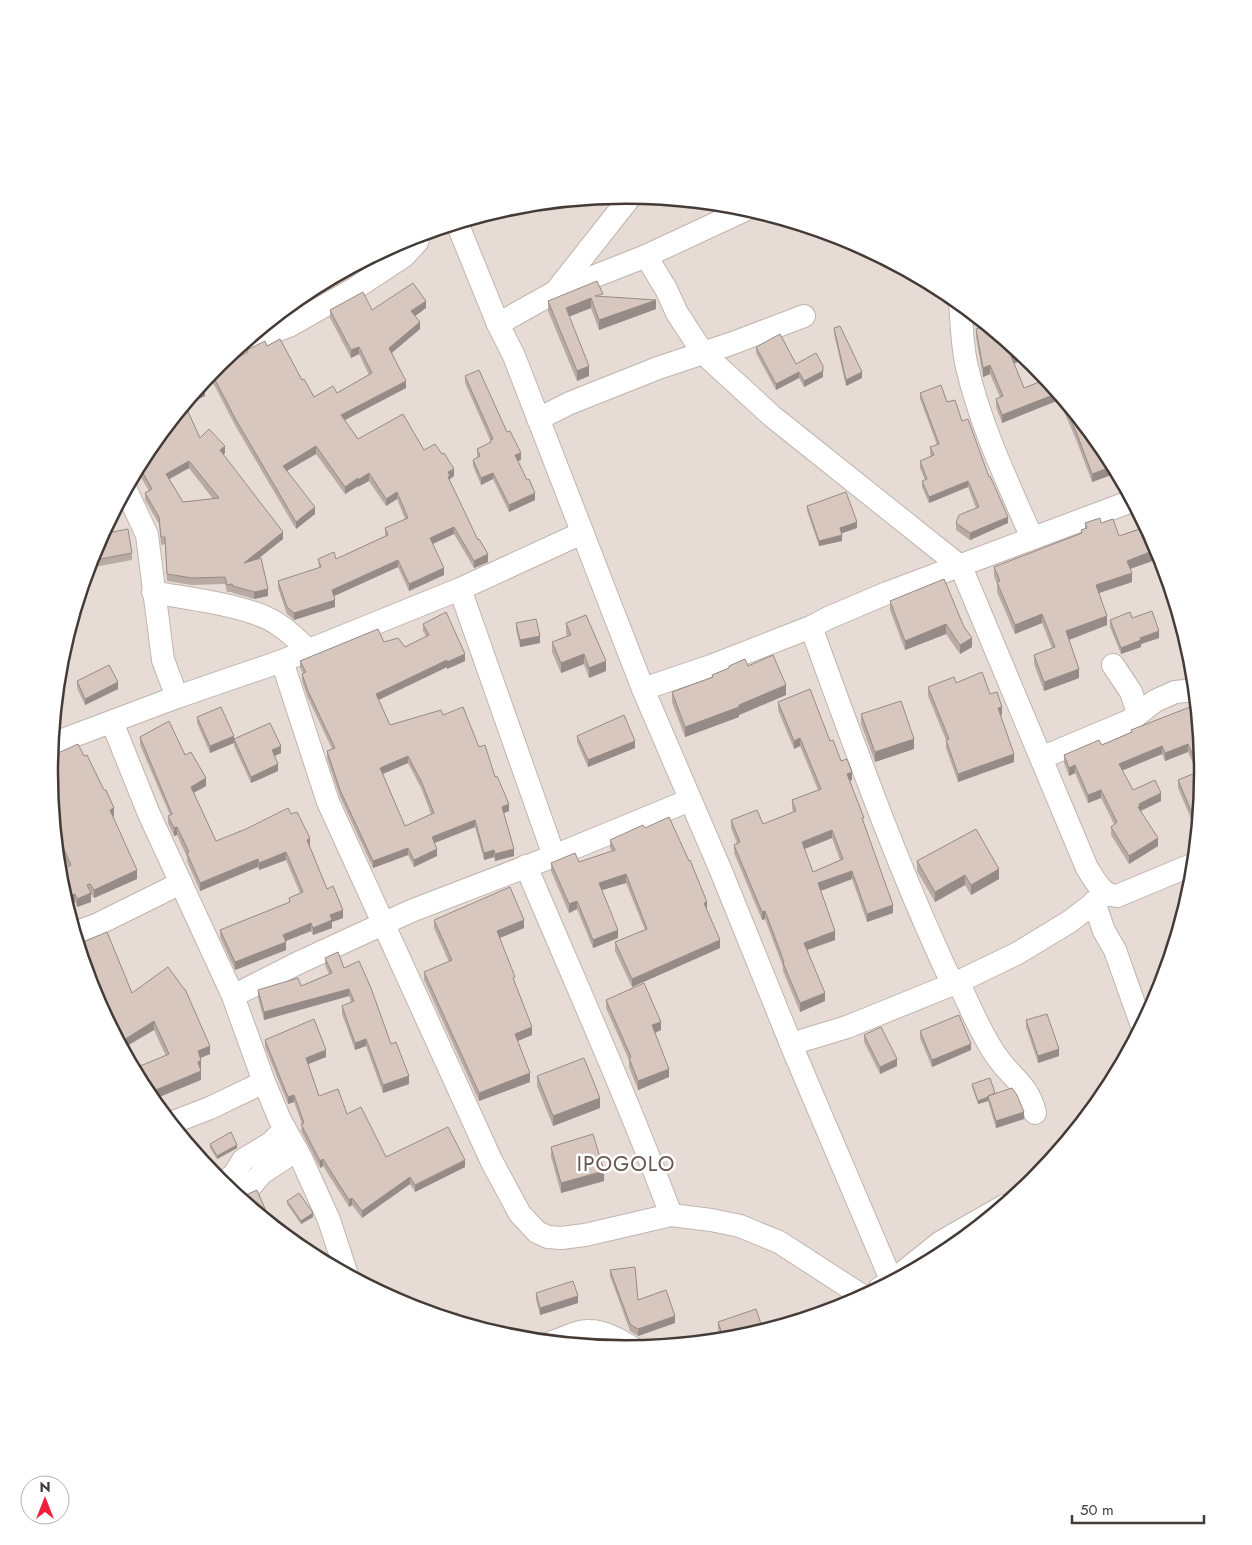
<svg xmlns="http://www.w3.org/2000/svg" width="1252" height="1545" font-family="Jost,sans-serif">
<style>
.residential{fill:#e6dcd5}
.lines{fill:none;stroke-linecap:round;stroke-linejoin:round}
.minor-casing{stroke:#c1b4ad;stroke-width:24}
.minor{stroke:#fff;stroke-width:22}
.wall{fill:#b9aba4;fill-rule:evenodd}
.shaded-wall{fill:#968b86}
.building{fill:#d7c7bf;stroke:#968b86;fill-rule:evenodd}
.labels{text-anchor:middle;stroke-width:5;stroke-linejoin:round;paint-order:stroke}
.quarter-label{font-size:21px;letter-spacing:1px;fill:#67564e;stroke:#fff}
.rim{fill:none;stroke:#453b36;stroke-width:2.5}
</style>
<rect width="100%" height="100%" fill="#f2ece7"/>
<!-- residential -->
<circle class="residential" cx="626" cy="772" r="575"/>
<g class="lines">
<defs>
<g id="minor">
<polyline points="457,223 498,324 514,356 643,689 721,871 795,1054 892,1282"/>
<path d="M646 256 666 289 677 313 703 353 773 417 961 567 1087 868C1095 880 1101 895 1117 896L1194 864"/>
<polyline points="556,291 631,196"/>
<path d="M960 303C962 325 962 347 967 367 981 427 1008 483 1032 538"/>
<polyline points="498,324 555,292 646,256 747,209"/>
<polyline points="250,338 270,333 289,326 354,289 404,256 417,242 419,235"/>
<polyline points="538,419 570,403 658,368 733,343 804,316"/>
<polyline points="126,490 147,535 163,660 177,697"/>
<polyline points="460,589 554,856"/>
<path d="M153 592C188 599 251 605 279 625 290 632 299 641 308 650"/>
<path d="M811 627C855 747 898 869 953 985"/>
<polyline points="282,661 328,802 491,1160 520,1214 537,1232 548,1237 561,1238 585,1235 671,1215 711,1220 740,1226 779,1242 864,1297"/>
<polyline points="1113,665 1131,692 1138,713"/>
<polyline points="643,689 711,666 811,627 828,618 887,593 1132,501"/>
<polyline points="112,722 149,814 233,996 264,1082 280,1120 301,1158 329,1220 347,1275"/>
<polyline points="52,744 177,697 282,661 460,589 582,533"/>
<polyline points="1041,758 1129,721 1155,701 1175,692 1195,690"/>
<path d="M526 866C575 982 627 1097 671 1215"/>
<polyline points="1094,902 1104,931 1115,950 1142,1026"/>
<polyline points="74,933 96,925 181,883"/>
<path d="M958 982C970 1006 980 1032 995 1054 1010 1077 1029 1085 1035 1113"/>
<polyline points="233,996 298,963 411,911 554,856 690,800"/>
<polyline points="791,1044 847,1027 958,982 1016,954 1069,922 1106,894"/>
<polyline points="171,1123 210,1108 264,1082"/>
<polyline points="223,1185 235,1173 243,1160 271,1143 285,1129"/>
<polyline points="234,1194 251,1186 262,1173 297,1150"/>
<polyline points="880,1288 892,1281 941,1242 1004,1206"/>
<path d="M552 1342C563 1339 578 1330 590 1331 605 1331 622 1341 634 1349"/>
</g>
</defs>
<!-- minor casing -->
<use href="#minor" class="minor-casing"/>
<!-- minor -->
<use href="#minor" class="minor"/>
</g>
<!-- wall -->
<g class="wall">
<polygon points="603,297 656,309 599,330 591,308 569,316 589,376 577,381 548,311 548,301"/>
<polygon points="426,308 415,316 420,329 392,353 406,388 345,420 358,439 424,450 454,476 450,479 450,481 488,562 474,568 454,534 433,544 444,575 409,591 398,567 334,596 335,607 294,620 287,614 278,588 278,581 319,568 318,559 336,559 385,536 385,528 405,519 397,499 386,506 369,481 358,487 358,486 345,494 316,454 287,471 315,514 296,529 236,427 211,379 211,373 213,371 247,353 247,350 267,346 302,380 314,397 337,393 369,375 359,354 351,358 330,318 330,310"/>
<polygon points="834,328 862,378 846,386 834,334"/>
<polygon points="976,329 1014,363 1024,388 1047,379 1106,452 1117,473 1092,482 1077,442 1059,400 1002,423 996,407 996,399 1000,397 990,374 983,377 976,337"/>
<polygon points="756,347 796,364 823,377 804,387 799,378 776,390 756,353"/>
<polygon points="465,376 507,432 521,460 518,461 535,500 509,512 493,479 481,485 473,466 473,460 478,458 477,456 477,449 490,443 490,440 465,383"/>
<path d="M203 383 205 396 185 405 200 438 225 453 223 455 283 539 259 558 268 596 254 599 233 593 232 592H227L225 584 192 585 167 581 165 544 161 545 159 524 145 500V493L149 491 137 470 146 452ZM189 468 213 499 183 502 169 479Z"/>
<polygon points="920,393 947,402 962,421 989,477 1008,523 970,540 956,530 956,523 976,508 968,487 929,503 922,487 922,481 925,480 920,468 920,461 931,456 930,454 930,447 937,445 920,399"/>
<polygon points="807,506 857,528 841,533 842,541 819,546 807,511"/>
<polygon points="1143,522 1159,552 1156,562 1155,560 1130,569 1132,582 1099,593 1107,625 1069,640 1079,678 1044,691 1034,664 1034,655 1052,648 1042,623 1015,634 997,592 997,584 994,576 994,567 1081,533 1081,530 1085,529 1085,523 1101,523 1119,536 1143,527"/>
<polygon points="93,551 132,553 132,560 89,568 88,566"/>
<polygon points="944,579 972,647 960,654 946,634 905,650 890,610 890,601"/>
<polygon points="1110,620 1159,638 1141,644 1141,647 1121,654 1110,627"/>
<polygon points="516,623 540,643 520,647 516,630"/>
<polygon points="566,623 606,671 589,678 584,664 561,673 552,652 552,642 567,636 566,633"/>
<path d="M423 624 465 661 447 669V667L379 700 390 725 443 715 479 747 495 777 509 811 503 813 514 856 495 861 494 857 484 860 475 827 434 843 437 856 414 867 408 855 373 868 340 797 327 758V751L332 749 308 698 302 681V674L303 673 300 668V661L384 642 405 647 426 636 423 631ZM408 763 422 790 431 814 405 826 383 774Z"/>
<polygon points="729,666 748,666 786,695 739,715 739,717 685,737 672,702 672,692 712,677 712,675 729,668"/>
<polygon points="77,681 118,689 85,705 77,688"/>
<polygon points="956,683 990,694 1002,715 1000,716 1014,762 958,782 946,748 946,740 928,696 928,687"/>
<path d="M778 702 830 741 841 761 852 780 850 781 893 913 867 922 852 879 820 891 835 940 807 950 825 1001 800 1012 783 971V967L765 919 762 920 734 853V845L737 843 731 828V820L763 824 793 812 792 808V800L818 790 800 746 794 749 778 710ZM832 838 840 860 813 872 804 849Z"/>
<polygon points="1190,707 1203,773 1197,833 1178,788 1178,780 1197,772 1188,752 1165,761 1162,754 1122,770 1133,790 1161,801 1141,811 1158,846 1129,864 1111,835 1111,827 1114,824 1101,798 1088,803 1075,773 1069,776 1064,763 1064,755 1102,745 1131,733 1131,730"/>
<polygon points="861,714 914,749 875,762 861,724"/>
<polygon points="197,717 234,743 210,753 197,723"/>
<polygon points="577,736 635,748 588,767 577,742"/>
<polygon points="140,737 185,755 206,786 194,793 216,841 291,814 310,845 309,846 327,889 343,918 332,922 332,928 313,935 311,931 286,941 286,950 235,970 220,937 220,930 289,902 289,898 300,893 286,860 259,870 258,867 200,891 187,861 187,857 177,835 174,836 168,823 168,816 170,815 140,745"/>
<polygon points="234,739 281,753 274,756 278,771 251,783 234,746"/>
<polygon points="58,753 114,816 113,817 137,879 94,898 91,894 91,902 77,907 75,902 68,866 59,846 56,848 49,772 50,768 50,761 58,757"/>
<polygon points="645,828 707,910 720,948 632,987 615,951 615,942 645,930 626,883 602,890 618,938 593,948 577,909 569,913 551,871 551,863 579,862 612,851 610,848 610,840"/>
<polygon points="917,861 999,879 971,895 965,885 935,902 917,871"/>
<polygon points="434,920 524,928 500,938 532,1035 518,1041 530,1082 479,1101 424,980 424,972 449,962 434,928"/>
<polygon points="325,958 344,968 391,1044 409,1084 383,1093 366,1046 355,1050 342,1014 342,1006 351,1002 349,996 264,1020 258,998 258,990 301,986 329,974 325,965"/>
<polygon points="132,993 210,1054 200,1058 201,1080 166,1056 154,1030"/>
<polygon points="606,1000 661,1030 655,1033 669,1077 638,1090 629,1067 629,1060 606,1008"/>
<polygon points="1026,1020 1059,1056 1038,1063 1026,1027"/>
<polygon points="920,1031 971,1050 932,1067 920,1038"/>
<polygon points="864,1035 897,1066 880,1074 864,1042"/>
<polygon points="265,1040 326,1057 308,1064 319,1096 347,1114 386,1157 465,1167 415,1192 410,1184 362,1218 352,1205 349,1207 323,1166 320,1168 301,1131 302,1124 294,1102 288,1104 265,1047"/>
<polygon points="537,1076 600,1108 553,1126 537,1086"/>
<polygon points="972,1084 995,1093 1024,1119 996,1128 988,1101 978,1104 972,1087"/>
<polygon points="210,1144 237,1148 217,1159 210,1148"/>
<polygon points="551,1147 604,1181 561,1193 551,1157"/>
<polygon points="287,1201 313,1217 301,1224 287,1204"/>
<polygon points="610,1270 638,1300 675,1323 638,1336 630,1331 610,1276"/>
<polygon points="536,1293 578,1303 540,1315 536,1299"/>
<polygon points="718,1322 763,1331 738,1339 722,1340 718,1329"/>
</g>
<!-- shaded-wall -->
<g class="shaded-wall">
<polygon points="363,262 336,279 336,284 280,314 280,313 306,292"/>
<polygon points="591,298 591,308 566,318 566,308"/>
<polygon points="656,300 656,309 599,330 599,320"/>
<polygon points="426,301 426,308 411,319 411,311"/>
<polygon points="420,322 420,329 389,355 389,348"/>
<polygon points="359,347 359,354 351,358 351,350"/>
<polygon points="1020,353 1027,358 1011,365 1011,356"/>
<polygon points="990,365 990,374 983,377 983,368"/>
<polygon points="589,366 589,376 577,381 577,371"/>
<polygon points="823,371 823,377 804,387 804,381"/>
<polygon points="799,372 799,378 776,390 776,384"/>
<polygon points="862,372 862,378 846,386 846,380"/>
<polygon points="406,381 406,388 341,422 341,415"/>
<polygon points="205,388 205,396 184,405 194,394"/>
<polygon points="1058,393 1059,395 1059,400 1002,423 1002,415"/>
<polygon points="225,446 225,453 220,457 220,450"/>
<polygon points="316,446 316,454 283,473 283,466"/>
<polygon points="521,453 521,460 515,462 515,455"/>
<polygon points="189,461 189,468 166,481 166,474"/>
<polygon points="1114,466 1117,473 1092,482 1092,474"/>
<polygon points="454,469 454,476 450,479 450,483 448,484 448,472"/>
<polygon points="369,473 369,481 358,487 358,480"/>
<polygon points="493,473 493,479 481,485 481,478"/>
<polygon points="358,478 358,486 345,494 345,487"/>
<polygon points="968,481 968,487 929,503 929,497"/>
<polygon points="397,492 397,499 386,506 386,499"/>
<polygon points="535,493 535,500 509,512 509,505"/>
<polygon points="315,507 315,514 296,529 296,522"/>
<polygon points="1008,517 1008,523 970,540 970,533"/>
<polygon points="857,522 857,528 840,534 840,528"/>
<polygon points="454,527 454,534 430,545 430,538"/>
<polygon points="283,532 283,539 244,570 244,563"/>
<polygon points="842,535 842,541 819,546 819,541"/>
<polygon points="1155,550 1155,560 1127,570 1127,561"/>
<polygon points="1159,552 1162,560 1156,562 1156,553"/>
<polygon points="488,554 488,562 474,568 474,561"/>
<polygon points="398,560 398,567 332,597 332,590"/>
<polygon points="444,568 444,575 409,591 409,584"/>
<polygon points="1132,573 1132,582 1096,594 1096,585"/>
<polygon points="268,589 268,596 254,599 254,592"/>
<polygon points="335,600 335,607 294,620 294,613"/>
<polygon points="1042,614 1042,623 1015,634 1015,625"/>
<polygon points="1107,616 1107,625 1066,641 1066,631"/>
<polygon points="946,624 946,634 905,650 905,641"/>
<polygon points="1159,631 1159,638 1141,644 1141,647 1121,654 1121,648 1140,638"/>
<polygon points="540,636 540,643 520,647 520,640"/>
<polygon points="972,638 972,647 960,654 960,645"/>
<polygon points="465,654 465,661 447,669 447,662"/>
<polygon points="584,654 584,664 561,673 561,663"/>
<polygon points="447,660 447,667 376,701 376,694"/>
<polygon points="606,661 606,671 589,678 589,668"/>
<polygon points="1079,669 1079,678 1044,691 1044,682"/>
<polygon points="118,682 118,689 85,705 85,699"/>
<polygon points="786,685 786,695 739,715 739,717 685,737 685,727 739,705"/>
<polygon points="1002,707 1002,715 998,717 998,708"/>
<polygon points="234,736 234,743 210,753 210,746"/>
<polygon points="800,738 800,746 794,749 794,741"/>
<polygon points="914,739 914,749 875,762 875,752"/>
<polygon points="635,741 635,748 588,767 588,760"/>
<polygon points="1188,744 1188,752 1165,761 1165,753"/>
<polygon points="281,746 281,753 272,757 272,750"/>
<polygon points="1162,746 1162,754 1119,772 1119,764"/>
<polygon points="1014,754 1014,762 958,782 958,774"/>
<polygon points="408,756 408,763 380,775 380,768"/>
<polygon points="278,764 278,771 251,783 251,777"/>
<polygon points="1075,765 1075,773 1069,776 1069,768"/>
<polygon points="852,772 852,780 847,782 847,774"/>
<polygon points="206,778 206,786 191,794 191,787"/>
<polygon points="1101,790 1101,798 1088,803 1088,795"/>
<polygon points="1161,793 1161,801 1140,811 1138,807 1139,804"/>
<polygon points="509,804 509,811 502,814 502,807"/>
<polygon points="114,808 114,816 110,818 110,810"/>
<polygon points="475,820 475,827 432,844 432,837"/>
<polygon points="177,827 177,835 174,836 174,828"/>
<polygon points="832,830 832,838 802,850 802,842"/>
<polygon points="59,838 59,846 56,848 55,840"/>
<polygon points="310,838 310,845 307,847 307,840"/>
<polygon points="1158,838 1158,846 1129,864 1129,856"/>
<polygon points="408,848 408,855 373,868 373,861"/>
<polygon points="437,849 437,856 414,867 414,860"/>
<polygon points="514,849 514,856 495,861 495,854"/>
<polygon points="494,850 494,857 484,860 484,853"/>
<polygon points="286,852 286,860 259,870 259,863"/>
<polygon points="258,859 258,867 200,891 200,883"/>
<polygon points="999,869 999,879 971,895 971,885"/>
<polygon points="137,870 137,879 94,898 94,890"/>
<polygon points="852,871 852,879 818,892 818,883"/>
<polygon points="626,874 626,883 599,891 599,883"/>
<polygon points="965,875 965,885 935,902 935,892"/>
<polygon points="91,893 91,902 77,907 77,899"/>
<polygon points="75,894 75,902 66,906 64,898"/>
<polygon points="577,901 577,909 569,913 569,904"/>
<polygon points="707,902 707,910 704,903"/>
<polygon points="893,905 893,913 867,922 867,914"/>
<polygon points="343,910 343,918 332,922 332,928 313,935 313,928 330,915"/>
<polygon points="765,911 765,919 762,920 762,912"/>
<polygon points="524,920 524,928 497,939 497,931"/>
<polygon points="311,923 311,931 283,942 283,935"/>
<polygon points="618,930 618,938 593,948 593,940"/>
<polygon points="835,931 835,940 804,951 804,943"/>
<polygon points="720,940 720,948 632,987 632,979"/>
<polygon points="286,942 286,950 235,970 235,962"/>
<polygon points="349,989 349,996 264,1020 264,1012"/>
<polygon points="825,993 825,1001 800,1012 800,1003"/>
<polygon points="154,1021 154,1030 122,1049 119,1043"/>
<polygon points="661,1022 661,1030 652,1034 652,1025"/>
<polygon points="532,1027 532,1035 515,1042 515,1034"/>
<polygon points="366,1039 366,1046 355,1050 355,1043"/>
<polygon points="971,1044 971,1050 932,1067 932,1060"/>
<polygon points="210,1046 210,1054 198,1059 198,1051"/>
<polygon points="1059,1049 1059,1056 1038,1063 1038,1056"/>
<polygon points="326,1050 326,1057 306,1065 306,1058"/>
<polygon points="897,1059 897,1066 880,1074 880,1067"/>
<polygon points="201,1060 201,1069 198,1070 198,1062"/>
<polygon points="669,1069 669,1077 638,1090 638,1081"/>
<polygon points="201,1071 201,1080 152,1100 146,1094"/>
<polygon points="530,1073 530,1082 479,1101 479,1093"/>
<polygon points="409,1076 409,1084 383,1093 383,1085"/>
<polygon points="294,1095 294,1102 288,1104 288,1097"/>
<polygon points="988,1097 988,1101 978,1104 978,1101"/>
<polygon points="600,1098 600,1108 553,1126 553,1116"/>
<polygon points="1024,1112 1024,1119 996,1128 996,1121"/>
<polygon points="237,1145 237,1148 217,1159 217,1156"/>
<polygon points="323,1159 323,1166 320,1168 320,1161"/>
<polygon points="465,1160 465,1167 415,1192 415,1185"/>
<polygon points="604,1171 604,1181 561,1193 561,1183"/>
<polygon points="410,1177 410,1184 362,1218 362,1211"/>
<polygon points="352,1198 352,1205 349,1207 349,1200"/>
<polygon points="313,1213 313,1217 301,1224 301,1221"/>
<polygon points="268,1216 268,1222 263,1218"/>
<polygon points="578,1296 578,1303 540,1315 540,1308"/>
<polygon points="675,1316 675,1323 638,1336 638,1329"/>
</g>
<!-- building -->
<g class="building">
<polygon points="597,281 603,294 595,296 656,300 599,320 591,298 566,308 589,366 577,371 548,301"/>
<polygon points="413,283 426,301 411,311 420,322 389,348 406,381 341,415 358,439 403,414 424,450 435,444 442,454 444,453 454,469 448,472 450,476 448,477 478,540 479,539 488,554 474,561 454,527 430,538 444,568 409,584 398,560 332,590 335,600 294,613 287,607 278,581 321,567 318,559 334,552 336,559 388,535 385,528 408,518 397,492 386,499 369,473 358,480 358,478 345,487 316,446 283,466 315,507 296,522 236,420 211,372 213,371 248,352 247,350 265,341 267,346 280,339 302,380 304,379 314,397 333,386 337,393 372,373 359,347 351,350 330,310 363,292 372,310"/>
<polygon points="986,325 1020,353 1011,356 1024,388 1047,379 1058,393 1002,415 996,399 1003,396 990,365 983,368 976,329"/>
<polygon points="840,326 862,372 846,380 834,328"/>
<polygon points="780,334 796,364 816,353 823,366 823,371 804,381 799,372 776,384 756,347"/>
<polygon points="479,370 507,432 510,431 521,453 515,455 527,480 529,479 535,493 509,505 493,473 481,478 473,460 480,456 477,449 491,442 490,440 493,439 465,376"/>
<polygon points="203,383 205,388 194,394"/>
<polygon points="941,385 947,402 955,400 962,421 968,419 989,477 990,476 1008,517 970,533 956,523 959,515 979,507 968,481 929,497 922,481 927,479 920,461 934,455 930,447 939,444 920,393"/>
<polygon points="1061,398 1106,452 1114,466 1092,474 1077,434"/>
<path d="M185 405 200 438 209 429 225 446 220 450 283 532 244 563 261 558 268 589 254 592 233 586 232 584 227 585 225 577 192 578 167 574 165 537H161L159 517 145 493 152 489 139 466 146 452ZM189 461 219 498 183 502 166 474Z"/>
<polygon points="846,492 857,522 840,528 842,535 819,541 807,506"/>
<polygon points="1100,518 1101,523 1113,519 1119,536 1146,527 1159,552 1156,553 1155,550 1127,561 1132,573 1096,585 1107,616 1066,631 1079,669 1044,682 1034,655 1055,647 1042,614 1015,625 997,582 1000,581 994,567 1082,533 1081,530 1087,528 1085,523"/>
<polygon points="128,529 132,553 90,561 93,551 102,534"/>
<polygon points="944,579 964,627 972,638 960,645 946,624 905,641 890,601"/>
<polygon points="1152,611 1159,631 1140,638 1141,640 1121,648 1110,620 1130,612 1132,618"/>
<path d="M446 612 465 654 447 662V660L376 694 390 725 441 710 443 715 463 707 479 747 485 745 495 777 497 776 509 804 502 807 514 849 495 854 494 850 484 853 475 820 432 837 437 849 414 860 408 848 373 861 340 790 327 751 335 748 308 691 302 674 306 672 300 661 378 629 384 642 398 638 405 647 429 635 423 624ZM408 756 422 783 434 813 405 826 380 768Z"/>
<polygon points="586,615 606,661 589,668 584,654 561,663 552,642 571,635 566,623"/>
<polygon points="536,619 540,636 520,640 516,623"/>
<polygon points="773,655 786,685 739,705 739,707 685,727 672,692 713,677 712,675 729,668 729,666 745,659 748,666"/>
<polygon points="109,665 118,682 85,699 77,681"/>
<polygon points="982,672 990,694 997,692 1002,707 998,708 1014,754 958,774 946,740 949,739 928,687 954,677 956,683"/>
<path d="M810 689 830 741 833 740 841 761 847 759 852 772 847 774 864 818H862L893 905 867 914 852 871 818 883 835 931 804 943 825 993 800 1003 783 963 784 962 765 911 762 912 734 845 740 842 731 820 757 810 763 824 796 811 792 800 821 789 800 738 794 741 778 702ZM832 830 843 859 813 872 802 842Z"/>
<polygon points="901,701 914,739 875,752 861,714"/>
<polygon points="221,707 234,736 210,746 197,717"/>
<polygon points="1190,707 1199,727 1203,773 1198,827 1178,780 1200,771 1188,744 1165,753 1162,746 1119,764 1133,790 1155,780 1161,793 1139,804 1140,806 1138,807 1158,838 1129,856 1111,827 1117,822 1101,790 1088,795 1075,765 1069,768 1064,755 1099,740 1102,745 1132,732 1131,730"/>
<polygon points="624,715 635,741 588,760 577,736"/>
<polygon points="169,721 185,755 191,752 206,778 191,787 216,841 246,829 288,808 291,814 297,812 310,838 307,840 327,889 333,886 343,910 330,915 332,920 313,928 311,923 283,935 286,942 235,962 220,930 290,902 289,898 303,892 286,852 259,863 258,859 200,883 187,853 189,852 177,827 174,828 168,816 172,814 140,737"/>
<polygon points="270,723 281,746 272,750 278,764 251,777 234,739"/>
<polygon points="78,744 84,756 87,755 104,790 106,790 114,808 110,810 137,870 94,890 90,884 87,885 91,893 77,899 75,894 64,898 60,885 58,870 71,865 59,838 55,840 49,772 49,768 53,766 50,761 59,756 58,753"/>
<polygon points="669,817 689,861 690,860 707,902 704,903 720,940 632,979 615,942 647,929 626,874 599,883 618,930 593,940 577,901 569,904 551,863 575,853 579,862 615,850 610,840 643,825 645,828"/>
<polygon points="976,829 999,869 971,885 965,875 935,892 917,861"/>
<polygon points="510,887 524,920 497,931 515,977 513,978 532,1027 515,1034 530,1073 479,1093 424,972 452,960 434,920"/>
<polygon points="107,932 132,993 168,967 184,989 185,989 210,1046 198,1051 201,1060 198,1062 201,1071 146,1094 146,1093 133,1069 169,1054 154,1021 119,1043 93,993 78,944"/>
<polygon points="338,952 344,968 359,961 371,988 391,1044 396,1042 409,1076 383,1085 366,1039 355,1043 342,1006 354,1001 349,989 264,1012 258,990 298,978 301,986 332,973 325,958"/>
<polygon points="644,983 661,1022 652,1025 669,1069 638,1081 629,1058 631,1057 606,1000"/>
<polygon points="1047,1014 1059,1049 1038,1056 1026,1020"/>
<polygon points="959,1015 971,1044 932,1060 920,1031"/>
<polygon points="314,1019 326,1050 306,1058 319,1096 338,1089 347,1114 361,1107 386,1157 448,1127 465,1160 415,1185 410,1177 362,1211 352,1198 349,1200 323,1159 320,1161 301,1124 304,1123 294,1095 288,1097 265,1040"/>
<polygon points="881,1027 897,1059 880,1067 864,1035"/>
<polygon points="584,1058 600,1098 553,1116 537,1076"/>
<polygon points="990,1078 995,1093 988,1096 988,1097 978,1101 972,1084"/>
<polygon points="1012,1088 1017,1095 1024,1112 996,1121 988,1096"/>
<polygon points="231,1132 237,1145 217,1156 210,1144"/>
<polygon points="593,1134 604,1171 561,1183 551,1147"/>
<polygon points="257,1190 268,1216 263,1218 239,1198"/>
<polygon points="299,1193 313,1213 301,1221 287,1201"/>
<polygon points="635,1267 638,1300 666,1290 675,1316 638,1329 630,1324 610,1270"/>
<polygon points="573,1281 578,1296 540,1308 536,1293"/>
<polygon points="756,1309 763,1330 738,1339 724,1340 718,1322"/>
<polygon points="457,1313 461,1323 445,1318"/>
</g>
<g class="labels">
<!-- quarter labels -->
<g class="quarter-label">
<text x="626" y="1171">IPOGOLO</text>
</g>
</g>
<!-- crop -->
<path d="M0 0H1252V1545H0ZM58 772a568 568 0 1 1 1136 0a568 568 0 1 1-1136 0Z" fill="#fff" fill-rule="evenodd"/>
<path class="rim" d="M58 772a568 568 0 1 1 1136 0a568 568 0 1 1-1136 0Z"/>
<!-- north arrow -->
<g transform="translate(45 1500)"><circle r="24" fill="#ffffff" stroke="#b5b1af"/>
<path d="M0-4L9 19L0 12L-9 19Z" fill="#f11f39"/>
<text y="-8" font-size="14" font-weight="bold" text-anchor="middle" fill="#453b36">N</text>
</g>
<!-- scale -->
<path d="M1072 1515v8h132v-8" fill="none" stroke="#453b36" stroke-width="2.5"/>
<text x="1080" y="1515" font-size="15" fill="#453b36" stroke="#ffffff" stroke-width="4" paint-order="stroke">50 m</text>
</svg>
